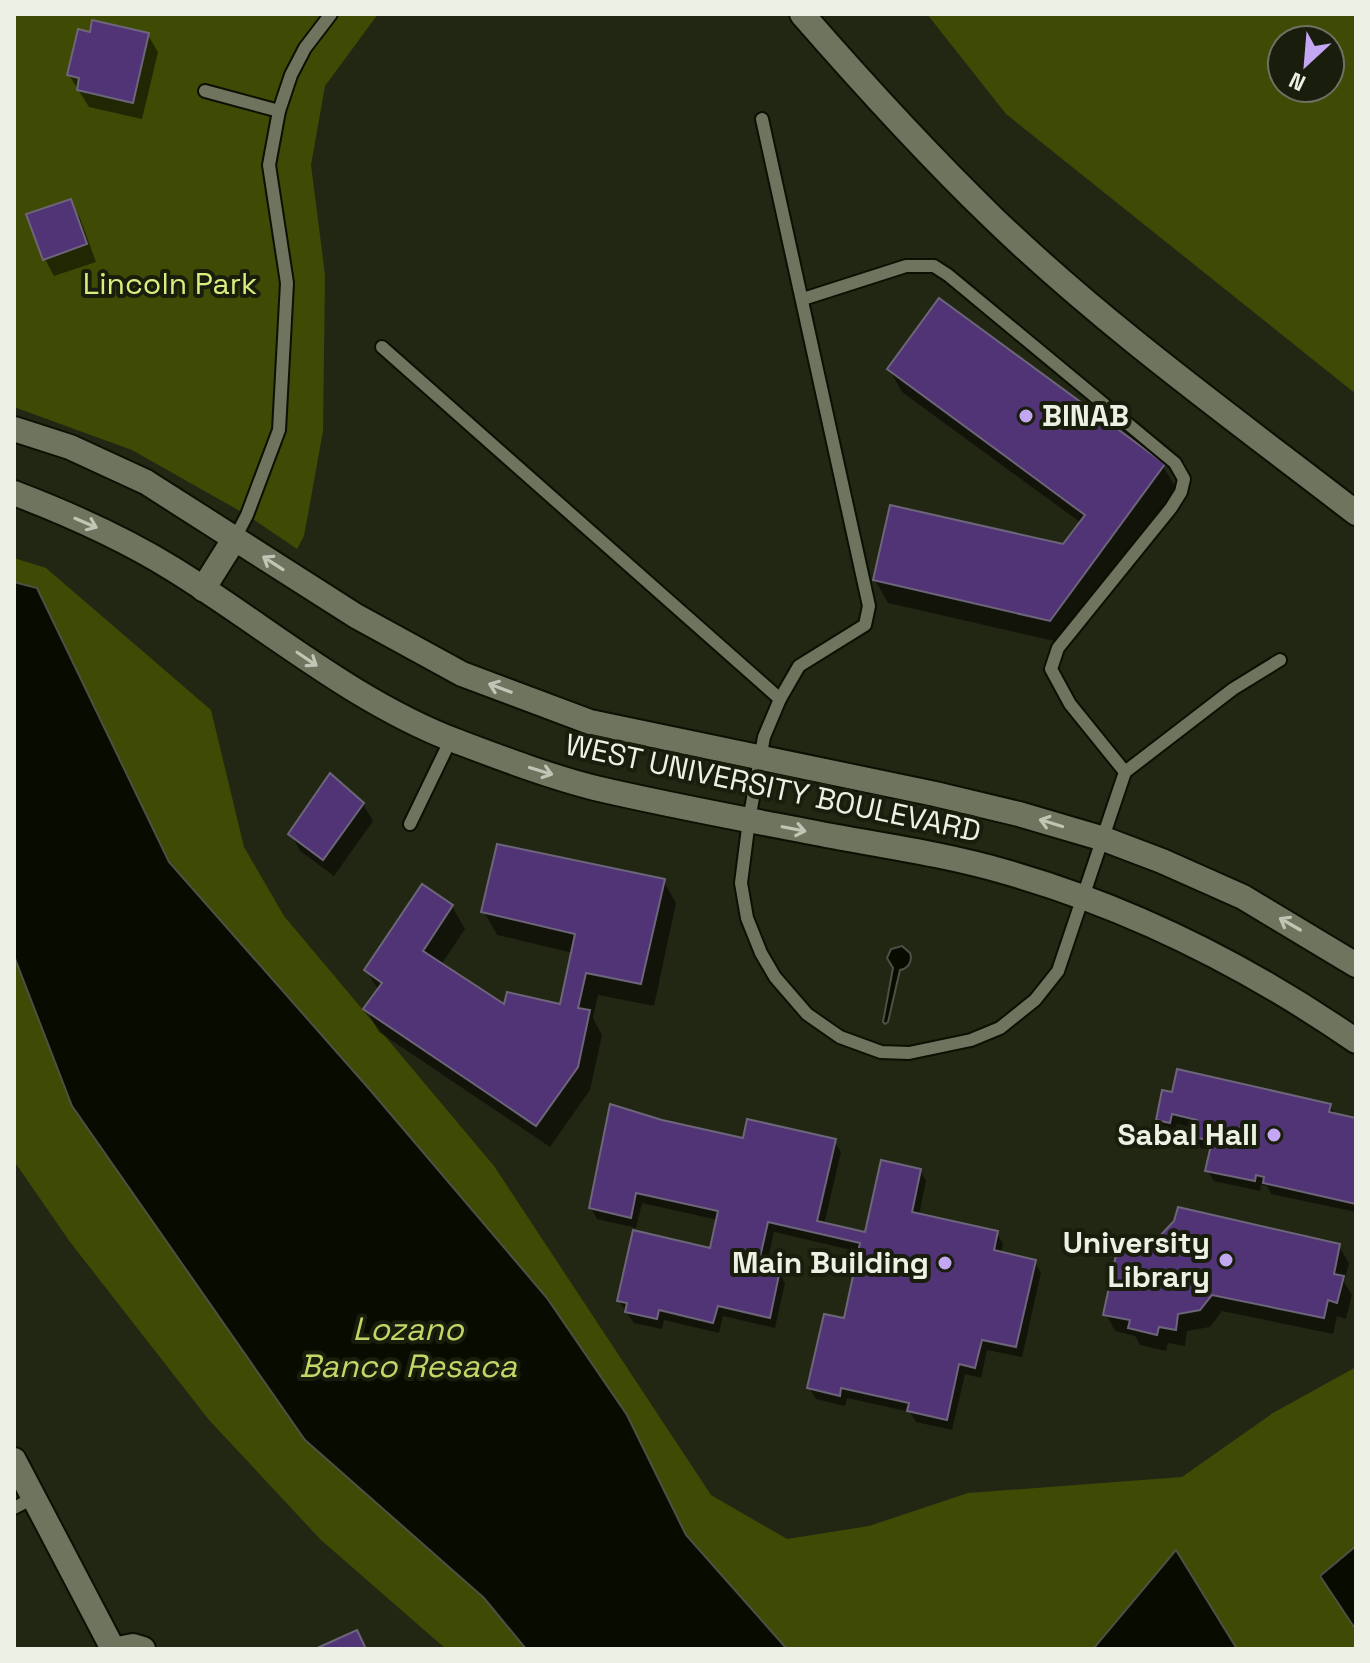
<svg xmlns="http://www.w3.org/2000/svg" width="1370" height="1663" font-family="'Space Grotesk',sans-serif">
<style>
.green{fill:#3f4a04;fill-rule:evenodd}
.water{fill:#080c00;stroke:#4d5044;stroke-width:2}
.shadow{fill:#0007}
.building{fill:#503476;stroke:#6d657a;stroke-width:2}
.lines{fill:none;stroke-linecap:round;stroke-linejoin:round}
.service-casing{stroke:#0c0f02;stroke-width:16}
.minor-casing{stroke:#0c0f02;stroke-width:28}
.secondary-casing{stroke:#0c0f02;stroke-width:28}
.service{stroke:#6e745e;stroke-width:12}
.minor{stroke:#6e745e;stroke-width:24}
.secondary{stroke:#6e745e;stroke-width:24}
.oneway{stroke:#c1c5b5}
.poi-dot{fill:#c3a7f2;stroke:#191d0b;stroke-width:3}
.labels{text-anchor:middle;stroke-width:8;stroke-linejoin:round;paint-order:stroke}
.park-label{font-size:30px;fill:#d7ef7f;stroke:#191d0b}
.poi-label{font-size:30px;font-weight:bold;fill:#edf0e4;stroke:#191d0b;text-anchor:end}
.street-label{font-size:30px;fill:#edf0e4;stroke:#191d0b}
.water-label{font-size:32px;font-style:italic;fill:#c1d869;stroke:#191d0b}
</style>
<rect width="100%" height="100%" fill="#222714"/>
<!-- green -->
<g class="green">
<polygon points="14,14 378,14 325,86 311,165 325,275 323,431 304,536 297,549 247,515 132,450 14,407"/>
<path d="M927 14H1356V394L1006 114ZM1282 40H1330V88H1282Z"/>
<polygon points="14,558 46,568 211,710 244,847 284,916 494,1166 711,1495 787,1539 869,1526 968,1493 1182,1477 1273,1413 1356,1367 1356,1546 1320,1576 1356,1630 1356,1649 1237,1649 1176,1550 1093,1649 787,1649 686,1535 627,1415 371,1091 169,862 37,589 14,582"/>
<polygon points="14,956 72,1106 305,1440 484,1598 526,1649 446,1649 321,1540 209,1420 70,1242 14,1161"/>
</g>
<!-- water -->
<g class="water">
<polygon points="14,582 37,588 169,862 371,1091 547,1298 627,1415 686,1535 787,1649 526,1649 484,1598 305,1440 72,1106 14,956"/>
<path d="M902 946 910 953C913 961 908 969 900 970L888 1022 885 1024 883 1022 893 968 887 958 891 949Z"/>
<polygon points="1356,1546 1356,1630 1320,1576"/>
<polygon points="1176,1550 1237,1649 1093,1649"/>
</g>
<!-- shadow -->
<g class="shadow">
<polygon points="148,35 158,52 142,119 89,107 69,75"/>
<polygon points="70,201 80,218 96,262 54,276 45,259"/>
<polygon points="889,369 1163,466 1176,488 1063,643 888,603 875,580 1064,546 1081,523 902,392"/>
<polygon points="363,804 373,821 334,876 300,851 291,834"/>
<polygon points="663,880 676,903 654,1006 598,995 593,1018 602,1035 590,1090 550,1147 379,1032 366,1009 379,991 366,970 452,906 465,929 441,965 506,1008 561,1006 573,953 497,935 484,912"/>
<polygon points="1164,1092 1330,1105 1336,1116 1356,1120 1356,1212 1271,1194 1267,1186 1261,1185 1260,1191 1214,1181 1207,1170 1212,1150 1201,1148 1195,1137 1197,1129 1177,1124 1175,1133 1164,1130 1158,1119"/>
<polygon points="662,1122 745,1140 834,1141 841,1152 824,1225 866,1234 920,1170 926,1181 919,1215 997,1233 1003,1244 1001,1254 1035,1262 1041,1273 1022,1357 987,1350 981,1378 965,1374 952,1430 916,1422 910,1412 847,1398 845,1406 816,1399 809,1388 845,1320 860,1252 774,1232 766,1269 779,1272 785,1283 775,1328 723,1316 719,1333 664,1320 662,1329 634,1323 619,1301 711,1250 718,1220 642,1203 636,1228 597,1219 591,1208"/>
<polygon points="1339,1246 1349,1263 1344,1282 1352,1295 1346,1319 1337,1316 1333,1334 1222,1311 1210,1327 1187,1331 1185,1346 1168,1343 1166,1351 1140,1345 1135,1336 1115,1331 1106,1314"/>
</g>
<!-- building -->
<g class="building">
<polygon points="92,20 149,33 133,103 77,90 79,78 67,75 78,29 90,32"/>
<polygon points="71,199 87,244 43,260 26,214"/>
<polygon points="939,298 1165,464 1050,621 873,580 890,505 1063,544 1085,515 887,369"/>
<polygon points="330,773 364,803 323,860 288,834"/>
<polygon points="497,844 665,879 641,984 586,973 578,1008 590,1010 578,1067 536,1126 363,1009 382,983 364,970 422,884 453,905 423,951 504,1004 507,992 560,1004 575,934 481,912"/>
<polygon points="1177,1069 1331,1104 1329,1112 1356,1118 1356,1204 1263,1183 1264,1177 1256,1175 1255,1181 1205,1171 1212,1141 1193,1137 1197,1120 1172,1114 1170,1123 1156,1120 1162,1090 1172,1092"/>
<polygon points="610,1104 662,1120 743,1138 747,1119 836,1139 817,1221 865,1232 881,1160 921,1169 912,1212 998,1231 994,1250 1036,1260 1016,1347 982,1340 975,1368 959,1364 947,1420 907,1411 909,1403 841,1388 840,1396 807,1388 824,1314 844,1318 860,1243 768,1222 758,1266 780,1270 770,1318 718,1306 713,1323 659,1310 657,1319 625,1312 627,1303 617,1301 633,1230 710,1248 718,1211 636,1193 631,1218 589,1208"/>
<polygon points="1178,1207 1340,1244 1334,1274 1344,1276 1337,1303 1328,1300 1324,1318 1212,1295 1200,1310 1178,1314 1176,1330 1159,1327 1157,1335 1128,1328 1130,1320 1103,1315 1118,1246 1133,1246 1157,1239 1174,1221"/>
<polygon points="357,1630 366,1649 315,1649"/>
</g>
<g class="lines">
<defs>
<g id="service">
<polyline points="205,91 279,111"/>
<polyline points="762,119 869,606 865,625 799,666 780,699"/>
<polyline points="803,299 906,266 934,266 948,275 1175,463 1184,479 1181,492 1171,508 1058,648 1051,669 1070,704 1125,772"/>
<polyline points="382,347 780,699 764,737 749,820 741,883 747,918 761,953 775,977 807,1014 840,1037 881,1052 909,1053 971,1040 1000,1028 1035,1000 1058,971 1125,772 1233,689 1280,660"/>
<polyline points="235,538 247,515 279,430 287,283 269,165 279,111 291,75 305,48 331,14"/>
<polyline points="410,824 451,739"/>
<polyline points="14,1508 33,1498"/>
</g>
<g id="minor">
<path d="M802 14C863 84 926 153 993 218 1105 326 1233 418 1356 513"/>
<polyline points="14,1460 113,1649"/>
<polyline points="118,1649 133,1646 143,1649"/>
</g>
<g id="secondary">
<polyline points="14,429 70,447 146,482 356,616 462,674 590,722 935,794 1019,814 1104,839 1162,861 1243,897 1356,965"/>
<path d="M14 493C69 514 123 538 173 569 267 627 352 701 456 741 501 758 548 776 595 788 672 806 749 820 826 835 886 846 948 855 1006 872 1132 908 1249 967 1356 1041"/>
<polyline points="203,589 235,538"/>
</g>
</defs>
<!-- service casing -->
<use href="#service" class="service-casing"/>
<!-- minor casing -->
<use href="#minor" class="minor-casing"/>
<!-- secondary casing -->
<use href="#secondary" class="secondary-casing"/>
<!-- service -->
<use href="#service" class="service"/>
<!-- minor -->
<use href="#minor" class="minor"/>
<!-- secondary -->
<use href="#secondary" class="secondary"/>
</g>
<!-- one-way arrows -->
<defs><path id="oneway-shaft" d="M-6 0H5M1.5-3L5.5 0L1.5 3" fill="none" stroke-width="1.6" stroke-linecap="round" stroke-linejoin="round" transform="scale(2)"/></defs>
<g class="oneway">
<use href="#oneway-shaft" transform="translate(86 523) rotate(23)"/>
<use href="#oneway-shaft" transform="translate(273 563) rotate(-147)"/>
<use href="#oneway-shaft" transform="translate(307 659) rotate(34)"/>
<use href="#oneway-shaft" transform="translate(500 688) rotate(-159)"/>
<use href="#oneway-shaft" transform="translate(541 771) rotate(17)"/>
<use href="#oneway-shaft" transform="translate(1051 823) rotate(-163)"/>
<use href="#oneway-shaft" transform="translate(794 829) rotate(11)"/>
<use href="#oneway-shaft" transform="translate(1290 924) rotate(-150)"/>
</g>
<!-- markers -->
<g class="poi-dot">
<circle cx="1026" cy="416" r="8"/>
<circle cx="1274" cy="1135" r="8"/>
<circle cx="1226" cy="1260" r="8"/>
<circle cx="945" cy="1263" r="8"/>
</g>
<g class="labels">
<!-- park labels -->
<g class="park-label">
<text x="170" y="294">Lincoln Park</text>
</g>
<!-- poi labels -->
<g class="poi-label">
<text x="1042" y="426" text-anchor="start">BINAB</text>
<text x="1258" y="1145">Sabal Hall</text>
<text x="1210" y="1253">University<tspan x="1210" dy="34">Library</tspan></text>
<text x="929" y="1273">Main Building</text>
</g>
<!-- street labels -->
<g class="street-label">
<text transform="translate(773 788) rotate(12)" y="10">WEST UNIVERSITY BOULEVARD</text>
</g>
<!-- water labels -->
<g class="water-label">
<text x="408" y="1340">Lozano<tspan x="408" dy="37">Banco Resaca</tspan></text>
</g>
</g>
<!-- border -->
<rect width="1370" height="1663" fill="none" stroke="#edf0e4" stroke-width="32"/>
<!-- north arrow -->
<g transform="translate(1306 64) rotate(206)"><circle r="38" fill="#191d0b" stroke="#6e7162" stroke-width="2"/>
<path d="M0-6L14 30L0 20L-14 30Z" fill="#c3a7f2"/>
<text y="-12" font-size="22" font-weight="bold" text-anchor="middle" fill="#edf0e4">N</text>
</g>
</svg>
